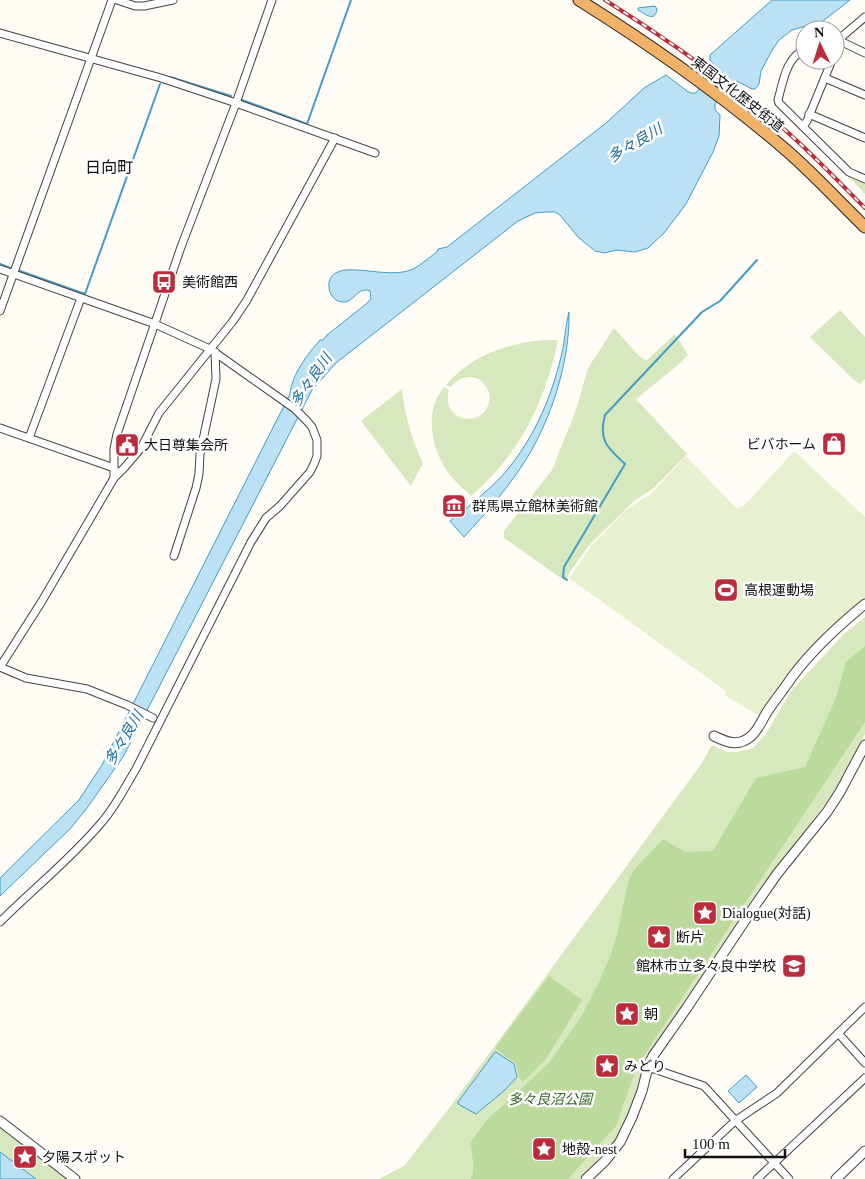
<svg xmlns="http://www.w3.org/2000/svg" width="865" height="1179" font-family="'Times New Roman','Noto Sans JP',serif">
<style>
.green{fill:#d7e8be}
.forest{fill:#bcd99e}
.pitch{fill:#e7f0cf}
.water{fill:#bae2f4;stroke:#449cc8}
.pier{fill:#fefcf4}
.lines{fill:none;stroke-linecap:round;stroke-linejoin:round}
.stream{stroke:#449cc8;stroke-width:2}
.minor-casing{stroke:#434343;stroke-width:9}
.tertiary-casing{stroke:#434343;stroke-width:11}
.trunk-casing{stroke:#212121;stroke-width:13}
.minor{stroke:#fff;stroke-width:7}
.tertiary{stroke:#fff;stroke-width:9}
.trunk{stroke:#f0b269;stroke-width:11}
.rail-casing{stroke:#bb2d3c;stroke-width:4}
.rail{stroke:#fff;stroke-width:2;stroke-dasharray:5.5;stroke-linecap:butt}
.labels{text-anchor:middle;stroke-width:5;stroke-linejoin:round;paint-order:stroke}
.street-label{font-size:14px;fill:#101010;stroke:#fff}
.poi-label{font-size:14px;fill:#101010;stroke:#fff;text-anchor:start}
.park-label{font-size:14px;font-style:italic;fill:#346622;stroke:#fff}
.water-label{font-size:15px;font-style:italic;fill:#1d6e9e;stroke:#fff}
.quarter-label{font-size:16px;fill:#101010;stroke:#fff}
</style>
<rect width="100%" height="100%" fill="#fefcf4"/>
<!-- green -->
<g class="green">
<polygon points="849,175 865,182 865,194 848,176"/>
<polygon points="840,310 865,337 865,379 860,384 854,380 810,337"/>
<polygon points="614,328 638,355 646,361 675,334 688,355 678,365 636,399 687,454 654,488 634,501 590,544 570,572 566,580 565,581 504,538 504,531 552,470 576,410 588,368"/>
<path d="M545 340H558C545 402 520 454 471 496 463 488 453 480 447 471 431 447 424 411 444 387L449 390C440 421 483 430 489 402 491 396 489 389 484 384 475 373 459 376 451 387L446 385C471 355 508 343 545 340Z"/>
<path d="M402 389C405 417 411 437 423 463L411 486 361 421Z"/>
<polygon points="865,617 865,734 833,794 759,890 690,995 656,1043 644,1063 638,1088 627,1121 619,1136 601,1157 579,1179 379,1179 404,1166 447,1111 702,763 712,745 727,752 737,752 753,748 766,734 791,691 844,634"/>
<polygon points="0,1127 69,1179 0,1179"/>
</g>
<!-- forest -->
<g class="forest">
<path d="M865 646V722L637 1066 616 1126 568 1179H471C476 1168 472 1155 470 1143L486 1121 549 1063 581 1017 600 980 612 951 618 930 628 883 630 877 634 870 663 839 685 852 713 851 756 778 805 767 836 698 846 662Z"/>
<polygon points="549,976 582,1000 546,1059 523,1082 520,1079 516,1064 495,1048"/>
</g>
<!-- pitch -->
<polygon class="pitch" points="794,451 865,517 865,598 834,625 790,672 761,717 726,696 726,691 569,578 591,546 625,511 642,499 650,495 686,456 736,508 744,506"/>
<!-- water -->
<g class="water">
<path d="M772 0H850L823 21 792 30 779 40 771 52 761 71 759 84 755 89H752L737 81 732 83 715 104V110L720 115 719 136 713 152 686 204 664 233 648 248 635 252 616 250 605 253 595 251 578 237 560 215 555 212H545L535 213 518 221 336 363 312 390 123 757 87 808 70 829 0 896V878L79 800 102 765 290 394C292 374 307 355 320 340H323L327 335 366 304 371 299 370 291C355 285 354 309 336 300 332 297 329 292 329 287 328 280 332 274 338 272 344 269 351 270 357 270 374 271 392 275 408 271 418 268 428 258 437 252L438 249 447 247 606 123 644 88 666 75 687 91 691 93H696L713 70 714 64 710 60V55Z"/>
<path d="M655 6 657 9C655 23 645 14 638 10V8Z"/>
<path d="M569 312C570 360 552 417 527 458 509 487 487 512 464 537L450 521C467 508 484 494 499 479 531 445 550 402 561 357 565 342 565 327 569 312Z"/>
<polygon points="495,1052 496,1052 514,1064 517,1077 505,1090 476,1114 458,1104 458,1102"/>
<polygon points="746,1075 757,1087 739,1103 728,1091"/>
<polygon points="0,1152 36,1179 0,1179"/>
</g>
<!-- pier -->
<polygon class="pier" points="711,69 733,85 729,91 707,75"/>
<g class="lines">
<!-- stream -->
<g class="stream">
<polyline points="170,77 231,96"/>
<polyline points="242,100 307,124 351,0"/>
<polyline points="0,264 10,268"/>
<polyline points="20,271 85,294 160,84"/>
<path d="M567 580 563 577 564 567 625 464C608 448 598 441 605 415L702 312 720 301 757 260"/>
</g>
<defs>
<g id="minor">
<polyline points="117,0 135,6 144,6 173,0"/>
<polyline points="0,33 161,78 236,103 375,153"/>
<polyline points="835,41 838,40 865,17"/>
<path d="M805 50C786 57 783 82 778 100L779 103 849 172 865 179"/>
<polyline points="835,52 838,40 865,53"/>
<polyline points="825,78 865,95"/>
<polyline points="809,114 865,138"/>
<polyline points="803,126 807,121 832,60"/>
<path d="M0 269 155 324 210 349 295 409 306 420 312 427 317 440V456L314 464 310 472 280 506 266 518 251 542 136 769C125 787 116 806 102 822 71 859 34 888 0 922"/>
<polyline points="0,311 112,0"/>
<polyline points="0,428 114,468"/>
<polyline points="29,438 81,298"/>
<polyline points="114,478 125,467 141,448 159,413 233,321 247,300 335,138"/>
<polyline points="174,556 196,488 199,474 200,454 216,379 215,352"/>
<polyline points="153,718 127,705 87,689 26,678 0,667 42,601 114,478 114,449 117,434 181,247 236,103 272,0"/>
<polyline points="838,1033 865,1063"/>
<polyline points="648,1067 704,1086 789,1179"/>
<polyline points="673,1179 735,1121 777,1093 865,1007"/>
<polyline points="757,1179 865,1078"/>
</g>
<g id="tertiary">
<path d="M714 736C726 742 738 747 750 737 758 731 762 720 767 712 775 700 784 689 792 677 813 649 838 626 865 604"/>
<polyline points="0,1121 75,1179"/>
<polyline points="586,1179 605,1161 620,1142 632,1117 642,1091 648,1067 653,1056 686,1009 754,907 777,874 827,812 840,792 865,745"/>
<polyline points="836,1179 865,1151"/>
</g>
<path id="trunk" d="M579 0C651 45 722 95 786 150 814 174 839 202 865 227"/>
</defs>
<!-- minor casing -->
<use href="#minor" class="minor-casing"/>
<!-- tertiary casing -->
<use href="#tertiary" class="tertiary-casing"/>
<!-- trunk casing -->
<use href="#trunk" class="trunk-casing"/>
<!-- minor -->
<use href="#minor" class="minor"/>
<!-- tertiary -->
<use href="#tertiary" class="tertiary"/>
<!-- trunk -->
<use href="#trunk" class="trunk"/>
<defs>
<path id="rail" d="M605 0C656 32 706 67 754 104 794 135 829 172 865 208"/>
</defs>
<!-- rail casing -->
<use href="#rail" class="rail-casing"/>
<!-- rail -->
<use href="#rail" class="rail"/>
</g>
<!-- icons -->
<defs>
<symbol id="bus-square" viewBox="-11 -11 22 22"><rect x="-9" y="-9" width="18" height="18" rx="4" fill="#bb2d3c" stroke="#fff"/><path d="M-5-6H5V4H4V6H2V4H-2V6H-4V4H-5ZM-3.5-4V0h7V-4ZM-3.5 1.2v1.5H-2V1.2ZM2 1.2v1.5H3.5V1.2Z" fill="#fff"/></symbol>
<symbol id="shop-square" viewBox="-11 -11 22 22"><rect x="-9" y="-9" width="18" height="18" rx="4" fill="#bb2d3c" stroke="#fff"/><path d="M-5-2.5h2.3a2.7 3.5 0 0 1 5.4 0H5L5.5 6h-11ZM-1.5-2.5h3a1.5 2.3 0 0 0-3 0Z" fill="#fff"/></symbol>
<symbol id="civic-square" viewBox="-11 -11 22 22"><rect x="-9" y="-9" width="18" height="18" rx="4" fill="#bb2d3c" stroke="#fff"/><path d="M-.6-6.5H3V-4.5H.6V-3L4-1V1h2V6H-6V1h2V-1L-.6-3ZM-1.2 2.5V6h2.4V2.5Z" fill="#fff"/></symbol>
<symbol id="museum-square" viewBox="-11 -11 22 22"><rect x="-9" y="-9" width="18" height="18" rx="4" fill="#bb2d3c" stroke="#fff"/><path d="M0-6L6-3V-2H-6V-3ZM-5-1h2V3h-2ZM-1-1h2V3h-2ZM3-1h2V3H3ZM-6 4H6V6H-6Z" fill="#fff"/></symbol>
<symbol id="stadium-square" viewBox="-11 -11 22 22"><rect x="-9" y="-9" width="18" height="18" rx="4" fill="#bb2d3c" stroke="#fff"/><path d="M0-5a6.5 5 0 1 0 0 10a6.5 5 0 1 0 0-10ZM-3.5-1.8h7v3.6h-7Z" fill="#fff"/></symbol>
<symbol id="sight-square" viewBox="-11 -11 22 22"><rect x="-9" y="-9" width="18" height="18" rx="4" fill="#bb2d3c" stroke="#fff"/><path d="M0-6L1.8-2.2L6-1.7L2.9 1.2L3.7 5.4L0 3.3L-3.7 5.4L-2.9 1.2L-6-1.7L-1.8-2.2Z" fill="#fff"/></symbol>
<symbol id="school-square" viewBox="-11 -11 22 22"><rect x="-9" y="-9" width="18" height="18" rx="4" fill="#bb2d3c" stroke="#fff"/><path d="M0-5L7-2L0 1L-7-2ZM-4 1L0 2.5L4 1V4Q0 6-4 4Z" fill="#fff"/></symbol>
</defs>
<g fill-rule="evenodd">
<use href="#bus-square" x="150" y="268" width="28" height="28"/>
<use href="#shop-square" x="820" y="430" width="28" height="28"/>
<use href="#civic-square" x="113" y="431" width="28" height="28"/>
<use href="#museum-square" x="440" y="492" width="28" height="28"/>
<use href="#stadium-square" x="712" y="576" width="28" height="28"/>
<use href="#sight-square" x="691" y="899" width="28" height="28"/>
<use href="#sight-square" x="645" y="923" width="28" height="28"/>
<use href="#school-square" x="780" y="952" width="28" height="28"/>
<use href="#sight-square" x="613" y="1000" width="28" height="28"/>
<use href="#sight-square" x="593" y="1052" width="28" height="28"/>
<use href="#sight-square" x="530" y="1135" width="28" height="28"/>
<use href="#sight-square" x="11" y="1143" width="28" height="28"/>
</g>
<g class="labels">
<!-- street labels -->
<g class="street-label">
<text transform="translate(738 94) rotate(38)" y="5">東国文化歴史街道</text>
</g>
<!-- poi labels -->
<g class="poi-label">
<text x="182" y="287">美術館西</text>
<text x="816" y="449" text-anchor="end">ビバホーム</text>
<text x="144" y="450">大日尊集会所</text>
<text x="472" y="511">群馬県立館林美術館</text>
<text x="744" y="595">高根運動場</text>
<text x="722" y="918">Dialogue(対話)</text>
<text x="676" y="942">断片</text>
<text x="776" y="971" text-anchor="end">館林市立多々良中学校</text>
<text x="644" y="1019">朝</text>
<text x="624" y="1071">みどり</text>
<text x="562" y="1154">地殻-nest</text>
<text x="42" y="1162">夕陽スポット</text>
</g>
<!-- park labels -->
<g class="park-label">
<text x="550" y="1104">多々良沼公園</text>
</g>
<!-- water labels -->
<g class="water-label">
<text transform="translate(635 143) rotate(-31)" y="5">多々良川</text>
<text transform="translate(311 380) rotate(-55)" y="5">多々良川</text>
<text transform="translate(124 738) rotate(-59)" y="5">多々良川</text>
</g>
<!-- quarter labels -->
<g class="quarter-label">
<text x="109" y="173">日向町</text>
</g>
</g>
<!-- north arrow -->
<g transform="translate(820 45) rotate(356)"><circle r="24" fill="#ffffff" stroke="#9f9f9f"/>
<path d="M0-4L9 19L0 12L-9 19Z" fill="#bb2d3c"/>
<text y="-8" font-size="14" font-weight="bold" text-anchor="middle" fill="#101010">N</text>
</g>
<!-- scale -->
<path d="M685 1149v8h100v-8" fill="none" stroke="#101010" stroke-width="2.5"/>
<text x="692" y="1149" font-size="15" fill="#101010" stroke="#ffffff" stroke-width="4" paint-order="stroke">100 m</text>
</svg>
